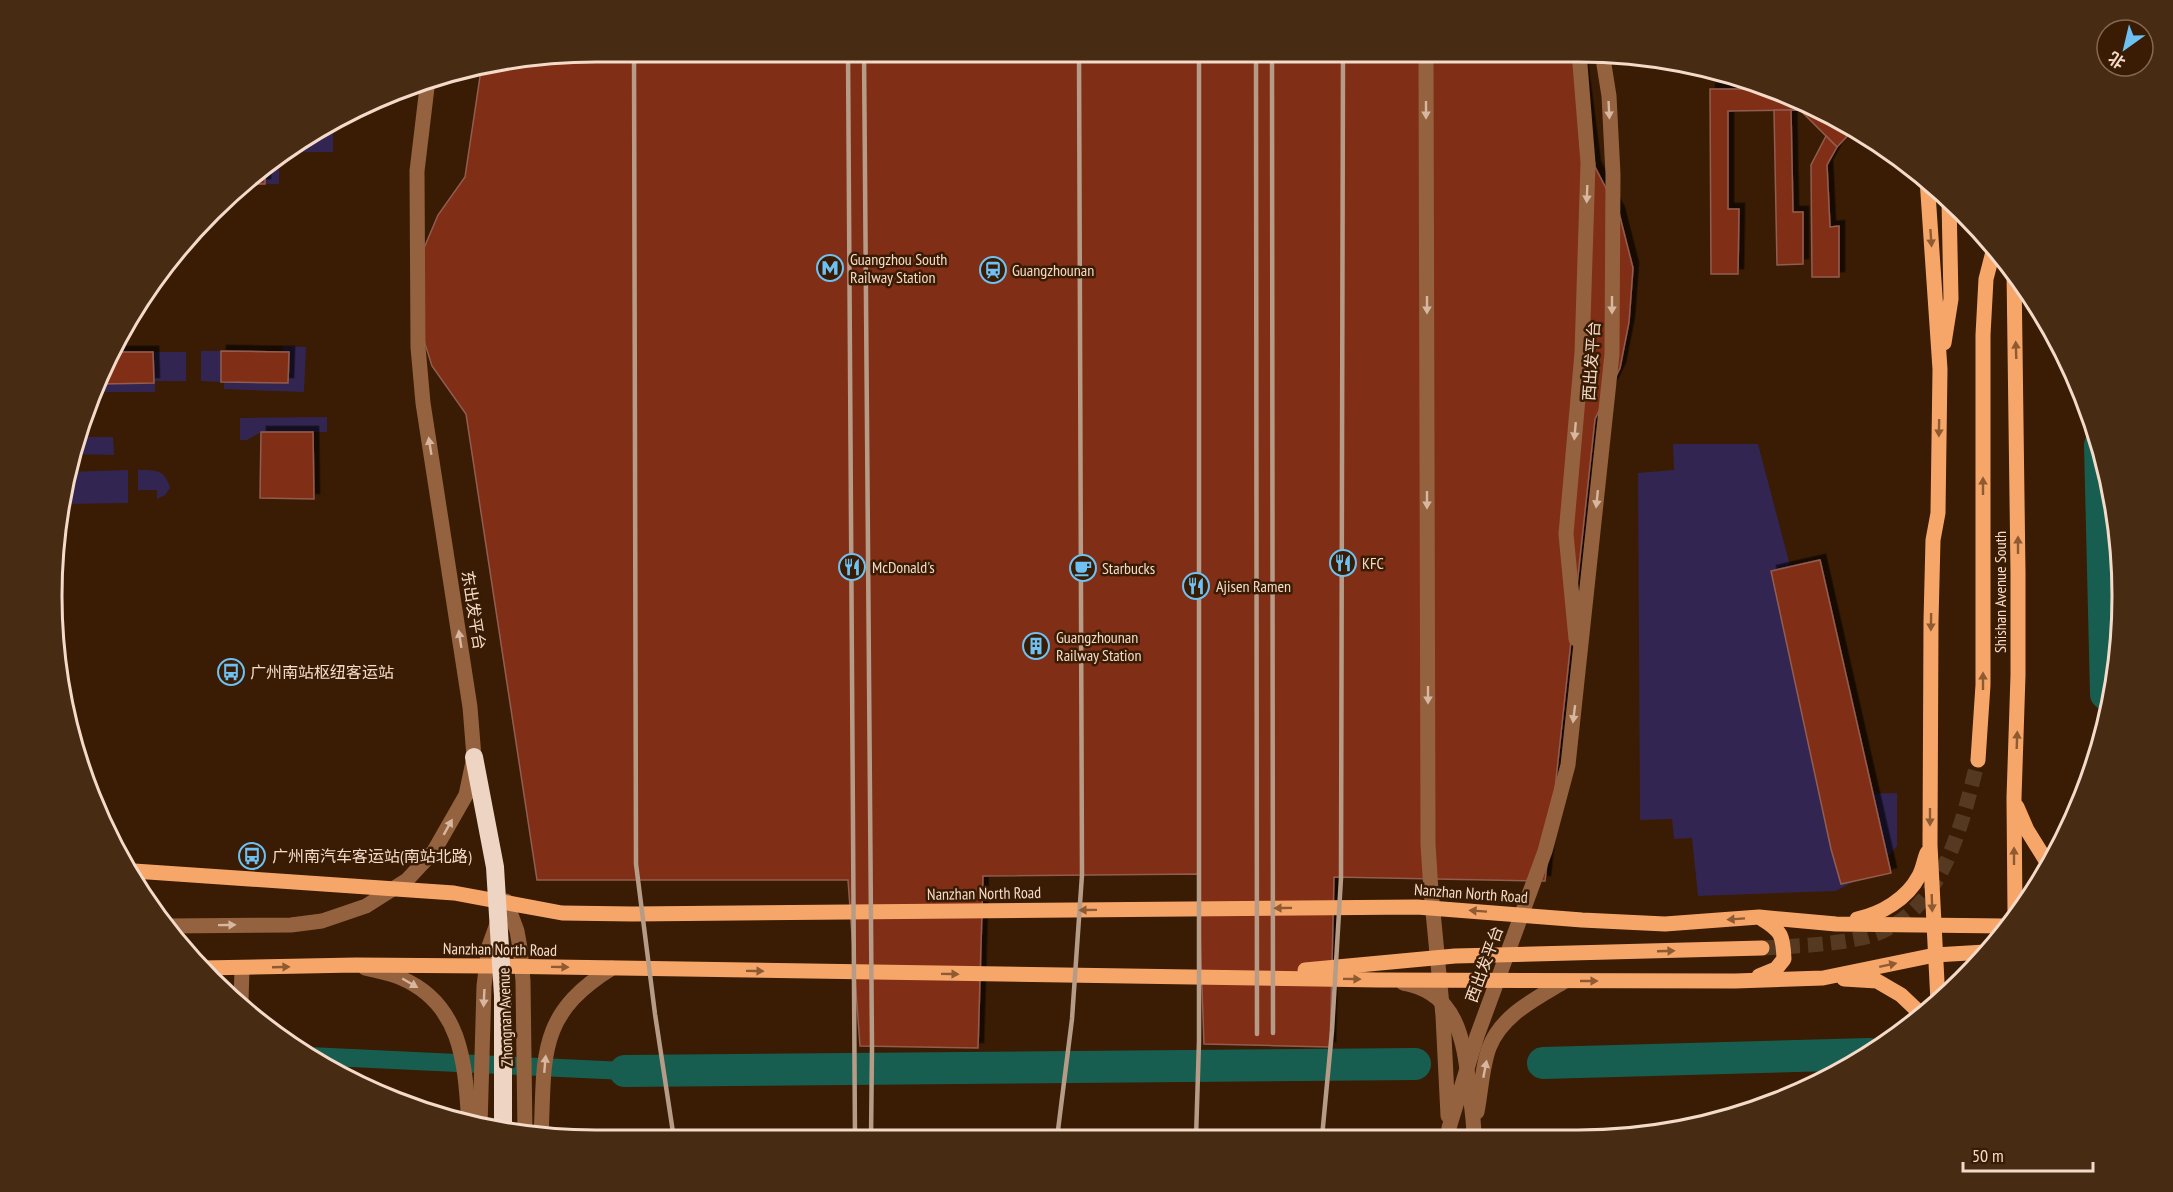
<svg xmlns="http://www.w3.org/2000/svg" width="2173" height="1192" font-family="'PT Sans Narrow','Noto Sans SC',sans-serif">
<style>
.green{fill:#332551}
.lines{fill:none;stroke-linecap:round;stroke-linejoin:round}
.canal{stroke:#175e50;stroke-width:18}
.river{stroke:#175e50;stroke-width:32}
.building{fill:#812d16;stroke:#925d4f;stroke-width:1.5;filter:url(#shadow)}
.major-tunnel{stroke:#553921;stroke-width:15;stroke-dasharray:15 8;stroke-linecap:butt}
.minor{stroke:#94623f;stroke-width:15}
.major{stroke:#f7a66a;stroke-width:15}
.highway{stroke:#edd4c3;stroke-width:18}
.rail{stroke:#b69c87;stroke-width:4.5}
.oneway{fill:#d7b7a0}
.oneway2{fill:#8e5a31}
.labels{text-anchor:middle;stroke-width:5;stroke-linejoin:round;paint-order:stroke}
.poi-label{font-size:16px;fill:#f4dbc9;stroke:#391c03;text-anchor:start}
.street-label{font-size:16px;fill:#f4dbc9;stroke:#391c03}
.rim{fill:none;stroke:#f4dbc9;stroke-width:3}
</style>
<defs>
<filter id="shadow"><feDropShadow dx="5.5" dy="-5.5" stdDeviation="0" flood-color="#0009"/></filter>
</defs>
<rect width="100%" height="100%" fill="#391c03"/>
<!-- green -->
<g class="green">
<polygon points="333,127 333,152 301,152 301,144"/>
<polygon points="279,156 279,184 265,184 265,163"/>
<polygon points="283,346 306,347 304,392 224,389 224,382 288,383 289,353 283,352"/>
<polygon points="201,351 221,351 221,382 201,381"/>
<polygon points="153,352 186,352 186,381 155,381 155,392 98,392 102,384 154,383"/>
<polygon points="327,417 327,432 261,432 247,440 240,440 240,418"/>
<polygon points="78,437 113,437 114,455 70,454"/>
<polygon points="1673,444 1758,444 1850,794 1897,793 1897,846 1876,870 1836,891 1698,896 1692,838 1674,839 1672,819 1640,820 1638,473 1674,470"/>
<polygon points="128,470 128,503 65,504 69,472"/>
<path d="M138 470C155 470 165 469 170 488L165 495 157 499V490H138Z"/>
</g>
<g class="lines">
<!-- canal -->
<polyline class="canal" points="309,1056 625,1071"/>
<!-- river -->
<g class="river">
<polyline points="2100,445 2106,694 2111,695"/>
<polyline points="1543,1063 1869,1054"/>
<polyline points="625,1071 1415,1064"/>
</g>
</g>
<!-- building -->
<g class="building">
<polygon points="596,51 1580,52 1595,167 1619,213 1633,268 1629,322 1620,368 1595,419 1545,881 1334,877 1330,1047 1204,1044 1198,874 983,876 978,1048 860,1046 848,880 537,880 466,414 432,366 414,309 419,260 438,215 465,177 481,70"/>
<polygon points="1646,58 1680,63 1646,63"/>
<polygon points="1710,89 1765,89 1836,119 1851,132 1837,147 1800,110 1728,111 1728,209 1739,209 1738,274 1711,274"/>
<polygon points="1774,110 1791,110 1793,212 1803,212 1803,264 1777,265"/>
<polygon points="1826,136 1837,147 1827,165 1830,227 1839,226 1839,277 1812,277 1811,165"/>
<polygon points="265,163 265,184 245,184 264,164"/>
<polygon points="221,351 289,352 288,383 221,382"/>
<polygon points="116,352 153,352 154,383 102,384"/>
<polygon points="261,432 313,432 314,499 260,498"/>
<polygon points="1820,560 1891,873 1841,884 1831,849 1771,571"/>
</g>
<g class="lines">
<!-- major-tunnel -->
<path class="major-tunnel" d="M1762 948C1795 946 1829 945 1862 938 1941 920 1961 828 1978 760"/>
<!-- minor -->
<g class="minor">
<polyline points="1426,52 1428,844 1431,891 1443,1016 1448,1116"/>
<polyline points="1576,639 1566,534 1582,353 1588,163 1579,52"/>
<polyline points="506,901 517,931 520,948 523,981 525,1134"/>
<polyline points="168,926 291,925 322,921 366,906 407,880 434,851 466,795 474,757 470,707 423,403 418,347 417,171 428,79"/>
<path d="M365 968C377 971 390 973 401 978 464 1005 465 1067 469 1125"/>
<path d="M1403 983C1457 992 1464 1040 1469 1086 1471 1103 1474 1120 1474 1137"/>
<polyline points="241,1001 242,969"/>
<path d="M1477 1112C1481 1092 1482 1067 1489 1048 1501 1015 1537 998 1565 981"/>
<polyline points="480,1127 484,986 489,946 497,924"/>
<polyline points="1449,1128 1477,1036 1545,851 1568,765 1612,354 1613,174 1609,96 1602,52"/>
<path d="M541 1137C545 1057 536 1015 612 968"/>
</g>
<!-- major -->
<g class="major">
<polyline points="1927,179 1940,369 1938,513 1933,540 1931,621 1930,845 1938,1002"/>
<polyline points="2014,271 2018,573 2018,675 2014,798 2015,913"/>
<polyline points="1944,343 1951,299 1949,200"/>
<polyline points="1978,760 1983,685 1983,335 1986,279 1994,248"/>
<polyline points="2017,807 2027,830 2050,867"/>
<polyline points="134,871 454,893 562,913 633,914 1417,907 1582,920 1665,924 1759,917 1836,924 2004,926"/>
<path d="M1857 919C1881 914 1907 899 1919 876 1923 869 1924 860 1927 853"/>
<polyline points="202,968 356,965 487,966 1378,980 1735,981 1823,978 1935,955 1985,952"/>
<polyline points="1305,970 1455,956 1762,948"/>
<path d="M1759 976 1776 969 1784 959C1783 936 1782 931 1762 919"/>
<polyline points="1844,979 1877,981 1901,995 1922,1015"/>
</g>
<!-- highway -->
<polyline class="highway" points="474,757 495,867 503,996 503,1130"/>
<!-- rail -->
<g class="rail">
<polyline points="634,51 636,864 655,1014 674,1139"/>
<polyline points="848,51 855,1139"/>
<polyline points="864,51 872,1047 871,1139"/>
<polyline points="1256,52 1257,1034"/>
<polyline points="1272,52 1273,1033"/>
<polyline points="1322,1137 1332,1031 1341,878 1343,52"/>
<polyline points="1057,1138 1072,1019 1082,875 1079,52"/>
<polyline points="1196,1138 1199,1041 1199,52"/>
</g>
</g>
<!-- one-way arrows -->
<defs><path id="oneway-solid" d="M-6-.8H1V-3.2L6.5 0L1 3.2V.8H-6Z" transform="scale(1.5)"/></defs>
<g class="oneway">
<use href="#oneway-solid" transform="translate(1426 110) rotate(90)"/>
<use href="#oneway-solid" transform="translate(1609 110) rotate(87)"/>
<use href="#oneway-solid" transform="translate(1587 194) rotate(92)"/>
<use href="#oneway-solid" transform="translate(1427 305) rotate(90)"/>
<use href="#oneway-solid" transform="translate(1612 305) rotate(90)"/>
<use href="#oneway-solid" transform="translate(1575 431) rotate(95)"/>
<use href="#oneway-solid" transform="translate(430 446) rotate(-99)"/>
<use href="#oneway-solid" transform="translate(1597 499) rotate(96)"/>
<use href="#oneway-solid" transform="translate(1427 500) rotate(90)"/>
<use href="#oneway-solid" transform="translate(460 639) rotate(-99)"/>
<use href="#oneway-solid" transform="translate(1428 695) rotate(90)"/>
<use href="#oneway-solid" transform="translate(1574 714) rotate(97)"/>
<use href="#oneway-solid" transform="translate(448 827) rotate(-61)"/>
<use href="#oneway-solid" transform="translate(227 925) rotate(-1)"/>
<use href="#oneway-solid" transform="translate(410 983) rotate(30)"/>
<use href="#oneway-solid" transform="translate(484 998) rotate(93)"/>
<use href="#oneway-solid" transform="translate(545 1064) rotate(-85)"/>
<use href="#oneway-solid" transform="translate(1485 1069) rotate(-79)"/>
</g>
<g class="oneway2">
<use href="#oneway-solid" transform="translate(1931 238) rotate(86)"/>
<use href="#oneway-solid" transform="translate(2016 350) rotate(-92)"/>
<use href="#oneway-solid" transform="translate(1939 428) rotate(91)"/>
<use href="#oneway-solid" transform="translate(1983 486) rotate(-90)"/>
<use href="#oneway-solid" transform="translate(2018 545) rotate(-90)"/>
<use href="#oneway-solid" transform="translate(1931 622) rotate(91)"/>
<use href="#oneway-solid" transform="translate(1983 681) rotate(-90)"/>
<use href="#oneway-solid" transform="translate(2017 740) rotate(-88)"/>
<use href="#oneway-solid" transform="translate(1930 817) rotate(90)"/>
<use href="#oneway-solid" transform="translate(2014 856) rotate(-90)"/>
<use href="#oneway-solid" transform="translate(1932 903) rotate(88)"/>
<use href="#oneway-solid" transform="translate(1283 908) rotate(179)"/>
<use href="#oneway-solid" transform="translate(1088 910) rotate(179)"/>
<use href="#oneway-solid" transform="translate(1478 911) rotate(-176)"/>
<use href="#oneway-solid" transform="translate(1736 919) rotate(176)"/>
<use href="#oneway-solid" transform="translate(1666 951) rotate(-2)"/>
<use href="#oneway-solid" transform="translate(1888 965) rotate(-12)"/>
<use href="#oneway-solid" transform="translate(281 967) rotate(-2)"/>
<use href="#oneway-solid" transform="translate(560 967) rotate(1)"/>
<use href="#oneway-solid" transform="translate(755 971) rotate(1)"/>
<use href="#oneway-solid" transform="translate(950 974) rotate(1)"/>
<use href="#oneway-solid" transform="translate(1352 979) rotate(1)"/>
<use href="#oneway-solid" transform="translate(1589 981)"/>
</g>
<!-- icons -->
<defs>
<symbol id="metro-ring" viewBox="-11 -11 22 22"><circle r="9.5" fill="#391c03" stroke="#6ec2f3" stroke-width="1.5"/><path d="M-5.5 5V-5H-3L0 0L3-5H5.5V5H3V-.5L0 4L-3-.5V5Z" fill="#6ec2f3"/></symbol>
<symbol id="station-ring" viewBox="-11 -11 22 22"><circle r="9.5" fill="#391c03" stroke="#6ec2f3" stroke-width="1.5"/><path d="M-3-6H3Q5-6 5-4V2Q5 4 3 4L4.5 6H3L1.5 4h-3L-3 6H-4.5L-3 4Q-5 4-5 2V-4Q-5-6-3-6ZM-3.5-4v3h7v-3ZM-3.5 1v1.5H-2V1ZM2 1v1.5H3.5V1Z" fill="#6ec2f3"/></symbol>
<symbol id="restaurant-ring" viewBox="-11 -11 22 22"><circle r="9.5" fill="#391c03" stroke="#6ec2f3" stroke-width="1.5"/><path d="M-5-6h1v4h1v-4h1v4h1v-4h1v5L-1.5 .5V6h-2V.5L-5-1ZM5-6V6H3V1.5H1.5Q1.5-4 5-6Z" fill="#6ec2f3"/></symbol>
<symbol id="cafe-ring" viewBox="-11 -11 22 22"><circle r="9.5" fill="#391c03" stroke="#6ec2f3" stroke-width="1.5"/><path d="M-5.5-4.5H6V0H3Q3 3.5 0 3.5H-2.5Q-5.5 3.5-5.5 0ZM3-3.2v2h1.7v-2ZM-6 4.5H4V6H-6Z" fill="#6ec2f3"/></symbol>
<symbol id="building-ring" viewBox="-11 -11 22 22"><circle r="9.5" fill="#391c03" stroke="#6ec2f3" stroke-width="1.5"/><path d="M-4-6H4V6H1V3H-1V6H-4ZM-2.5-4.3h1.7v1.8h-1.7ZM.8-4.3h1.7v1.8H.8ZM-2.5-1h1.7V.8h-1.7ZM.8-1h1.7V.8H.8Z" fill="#6ec2f3"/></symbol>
<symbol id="bus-ring" viewBox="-11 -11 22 22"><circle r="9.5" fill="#391c03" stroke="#6ec2f3" stroke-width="1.5"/><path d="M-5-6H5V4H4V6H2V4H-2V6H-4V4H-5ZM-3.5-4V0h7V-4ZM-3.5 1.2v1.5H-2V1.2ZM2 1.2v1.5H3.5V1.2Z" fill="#6ec2f3"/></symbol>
</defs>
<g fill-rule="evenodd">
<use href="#metro-ring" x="815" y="253" width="30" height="30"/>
<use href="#station-ring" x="978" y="255" width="30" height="30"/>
<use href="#restaurant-ring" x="1328" y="548" width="30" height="30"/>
<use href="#restaurant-ring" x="837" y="552" width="30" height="30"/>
<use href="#cafe-ring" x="1068" y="553" width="30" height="30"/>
<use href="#restaurant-ring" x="1181" y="571" width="30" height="30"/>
<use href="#building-ring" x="1021" y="631" width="30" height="30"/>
<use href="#bus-ring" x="216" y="657" width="30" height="30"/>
<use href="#bus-ring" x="237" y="841" width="30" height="30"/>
</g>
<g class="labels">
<!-- poi labels -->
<g class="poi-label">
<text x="850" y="265">Guangzhou South<tspan x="850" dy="18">Railway Station</tspan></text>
<text x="1012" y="276">Guangzhounan</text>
<text x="1362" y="569">KFC</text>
<text x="872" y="573">McDonald's</text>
<text x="1102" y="574">Starbucks</text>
<text x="1216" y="592">Ajisen Ramen</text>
<text x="1056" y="643">Guangzhounan<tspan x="1056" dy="18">Railway Station</tspan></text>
<text x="250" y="678">广州南站枢纽客运站</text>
<text x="272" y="862">广州南汽车客运站(南站北路)</text>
</g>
<!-- street labels -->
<g class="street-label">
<text transform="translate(1591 361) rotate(-86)" y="6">西出发平台</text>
<text transform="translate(2000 592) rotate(-90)" y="6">Shishan Avenue South</text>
<text transform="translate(474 610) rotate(81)" y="6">东出发平台</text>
<text transform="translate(984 893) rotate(-1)" y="6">Nanzhan North Road</text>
<text transform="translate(1471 893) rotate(4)" y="6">Nanzhan North Road</text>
<text transform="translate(500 949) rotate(1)" y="6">Nanzhan North Road</text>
<text transform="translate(1484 964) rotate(-70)" y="6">西出发平台</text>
<text transform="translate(505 1017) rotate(-92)" y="6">Zhongnan Avenue</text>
</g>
</g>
<!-- crop -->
<path d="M0 0H2173V1192H0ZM596 62H1578A534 534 0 0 1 2112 596V596A534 534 0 0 1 1578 1130H596A534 534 0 0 1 62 596V596A534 534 0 0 1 596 62Z" fill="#482b13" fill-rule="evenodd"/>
<path class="rim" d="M596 62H1578A534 534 0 0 1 2112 596V596A534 534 0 0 1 1578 1130H596A534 534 0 0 1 62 596V596A534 534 0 0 1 596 62Z"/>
<!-- north arrow -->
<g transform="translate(2125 48) rotate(214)"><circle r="28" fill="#391c03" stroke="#846852" stroke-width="1.5"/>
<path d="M0-4.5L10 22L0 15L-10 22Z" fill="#6ec2f3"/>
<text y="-9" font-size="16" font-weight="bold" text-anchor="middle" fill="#f4dbc9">北</text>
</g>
<!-- scale -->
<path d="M1963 1162v9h130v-9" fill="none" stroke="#f4dbc9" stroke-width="3"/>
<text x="1972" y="1162" font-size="18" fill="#f4dbc9" stroke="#391c03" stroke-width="4.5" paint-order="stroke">50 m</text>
</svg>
